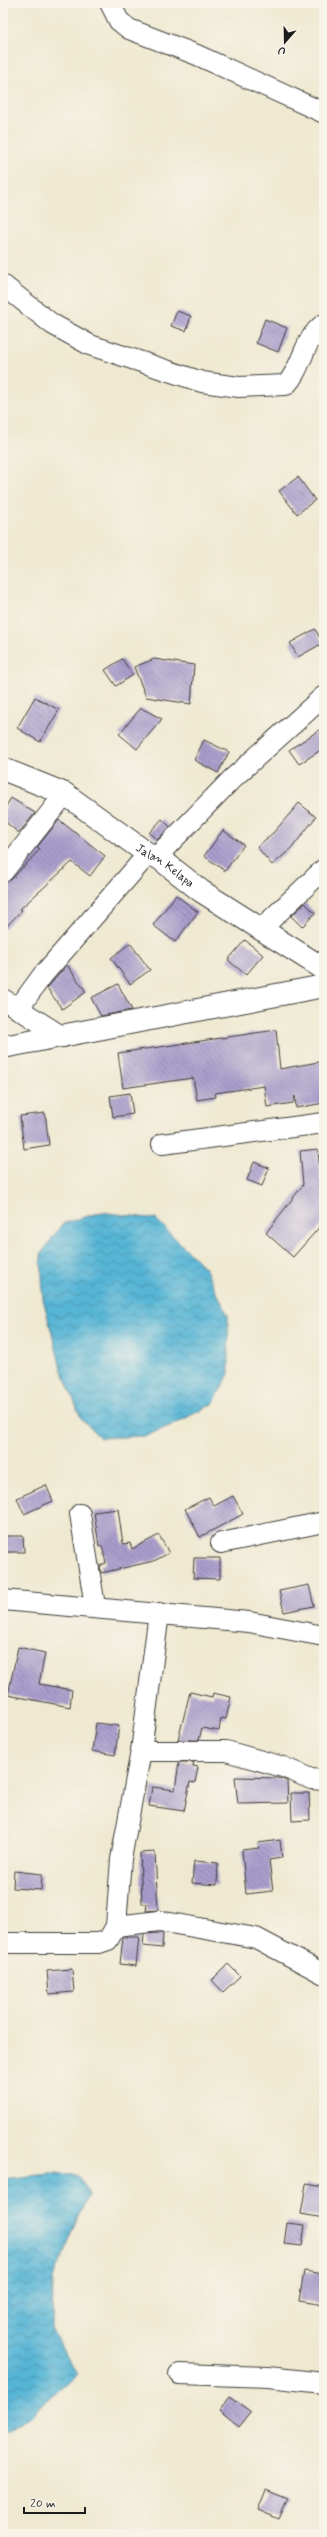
<svg xmlns="http://www.w3.org/2000/svg" width="327" height="2537" font-family="Mynerve,sans-serif">
<style>
.water{fill:url(#water-waves);stroke:#3a6878}
.building{fill:url(#building-back-hatch)}
.lines{fill:none;stroke-linecap:round;stroke-linejoin:round}
.minor-casing{stroke:#3c3b37;stroke-width:22}
.tertiary-casing{stroke:#3c3b37;stroke-width:24}
.minor{stroke:#fff;stroke-width:20}
.tertiary{stroke:#fff;stroke-width:22}
.labels{text-anchor:middle;stroke-width:3;stroke-linejoin:round;paint-order:stroke}
.street-label{font-size:12px;fill:#1c1c1c;stroke:#f7f3e8}
</style>
<defs>
<pattern id="water-waves" width="16" height="10" patternUnits="userSpaceOnUse"><rect width="16" height="10" fill="#57b5d5"/><path d="M0 5q4-4 8 0t8 0" fill="none" stroke="#4792ac"/></pattern>
<pattern id="building-back-hatch" width="6" height="6" patternUnits="userSpaceOnUse"><rect width="6" height="6" fill="#a99dcc"/><path d="M-1 5l2 2M0 0l6 6M5-1l2 2" fill="none" stroke="#897fa5"/></pattern>
</defs>
<rect width="100%" height="100%" fill="#f7f3e8"/>
<filter id="ink" filterUnits="userSpaceOnUse"><feTurbulence type="fractalNoise" baseFrequency=".025" numOctaves="2"/><feDisplacementMap in="SourceGraphic" scale="8" xChannelSelector="R" yChannelSelector="G"/><feConvolveMatrix kernelMatrix="1 2 1 2 8 2 1 2 1" color-interpolation-filters="sRGB"/></filter>
<filter id="wash" filterUnits="userSpaceOnUse"><feTurbulence type="fractalNoise" baseFrequency=".012" numOctaves="4" result="noise"/><feDisplacementMap in="SourceGraphic" scale="16" xChannelSelector="R" yChannelSelector="G"/><feGaussianBlur stdDeviation="0.9" result="paint"/><feColorMatrix in="noise" values="0 0 0 0 0 0 0 0 0 0 0 0 0 0 0 0 0 1.4 0 .05"/><feComposite in="paint" operator="in"/></filter>
<g filter="url(#wash)">
<rect width="100%" height="100%" fill="#efe9d1"/>
<!-- water -->
<g class="water">
<polygon points="101,1212 156,1219 205,1268 228,1315 229,1374 213,1404 176,1423 146,1436 100,1438 81,1418 61,1368 43,1299 41,1254 62,1224"/>
<polygon points="49,2174 79,2175 88,2195 53,2280 52,2331 77,2374 30,2416 3,2434 3,2179"/>
</g>
<g id="blocks">
<!-- building -->
<g class="building">
<polygon points="177,311 191,316 186,331 171,326"/>
<polygon points="265,319 287,328 278,352 256,343"/>
<polygon points="298,477 315,500 297,514 279,491"/>
<polygon points="315,629 323,643 298,657 290,643"/>
<polygon points="122,659 133,675 116,686 105,670"/>
<polygon points="154,659 194,665 191,704 146,697 134,667"/>
<polygon points="35,697 59,710 40,742 17,728"/>
<polygon points="141,708 162,719 137,749 119,734"/>
<polygon points="324,727 324,748 299,764 289,750"/>
<polygon points="204,740 229,752 218,773 194,760"/>
<polygon points="11,798 35,813 19,833 3,820 3,811"/>
<polygon points="299,803 316,817 292,848 272,865 257,847 274,832"/>
<polygon points="162,819 170,827 157,840 149,833"/>
<polygon points="59,820 105,856 90,876 72,862 20,909 22,910 3,930 3,883 12,879 40,849 37,847"/>
<polygon points="223,830 244,845 225,871 204,856"/>
<polygon points="176,895 198,912 175,942 153,925"/>
<polygon points="305,903 315,913 302,927 291,916"/>
<polygon points="245,940 263,955 246,975 228,960"/>
<polygon points="130,943 150,970 130,984 111,958"/>
<polygon points="67,965 86,992 62,1009 47,988"/>
<polygon points="118,984 132,1010 101,1016 91,998"/>
<polygon points="276,1030 280,1069 324,1061 324,1103 296,1108 295,1096 293,1103 267,1107 264,1086 215,1093 216,1097 197,1100 193,1078 123,1088 118,1053"/>
<polygon points="130,1093 133,1114 113,1117 110,1096"/>
<polygon points="45,1113 49,1145 24,1149 20,1116"/>
<polygon points="318,1149 321,1184 324,1185 324,1222 293,1257 266,1233 303,1185 300,1151"/>
<polygon points="254,1162 269,1168 262,1186 247,1180"/>
<polygon points="46,1485 53,1501 24,1514 17,1498"/>
<polygon points="233,1496 243,1514 200,1537 185,1509 209,1497 214,1506"/>
<polygon points="118,1509 123,1544 130,1543 132,1549 159,1535 169,1553 154,1561 101,1573 100,1566 106,1563 102,1546 99,1546 94,1512"/>
<polygon points="3,1536 23,1536 24,1552 3,1552"/>
<polygon points="194,1558 220,1558 220,1579 193,1578"/>
<polygon points="309,1585 314,1606 284,1612 279,1591"/>
<polygon points="18,1647 45,1653 39,1684 72,1690 70,1707 8,1695"/>
<polygon points="190,1692 212,1697 213,1693 231,1697 226,1719 221,1718 219,1731 202,1728 199,1740 178,1740"/>
<polygon points="96,1723 119,1726 115,1755 92,1751"/>
<polygon points="179,1762 194,1762 193,1766 198,1767 195,1783 190,1782 184,1811 149,1806 152,1787 175,1790"/>
<polygon points="235,1777 279,1778 287,1781 288,1803 238,1804"/>
<polygon points="291,1793 309,1793 310,1820 292,1821"/>
<polygon points="280,1840 282,1858 269,1860 273,1891 246,1894 242,1850 259,1848 258,1843"/>
<polygon points="155,1852 158,1910 146,1911 147,1904 142,1904 140,1853"/>
<polygon points="194,1861 218,1863 217,1885 192,1883"/>
<polygon points="14,1871 42,1874 41,1890 13,1888"/>
<polygon points="159,1933 163,1933 162,1948 143,1946 144,1934"/>
<polygon points="123,1937 139,1937 136,1966 120,1964"/>
<polygon points="228,1964 240,1976 223,1992 212,1980"/>
<polygon points="72,1969 74,1992 49,1994 47,1971"/>
<polygon points="306,2184 324,2187 324,2218 301,2214"/>
<polygon points="287,2223 305,2225 302,2246 284,2244"/>
<polygon points="304,2271 324,2274 324,2305 299,2301"/>
<polygon points="230,2397 251,2412 239,2427 219,2411"/>
<polygon points="266,2490 288,2499 279,2519 258,2510"/>
</g>
</g>
</g>
<g filter="url(#ink)">
<use href="#blocks" fill-opacity="0" stroke="#3c3b37" stroke-width="1"/>
<g class="lines">
<defs>
<g id="minor">
<polyline points="110,3 119,21 129,29 197,55 324,113"/>
<path d="M3 285 52 324 90 345 202 382 239 387 286 385C303 367 303 339 324 324"/>
<polyline points="159,858 164,849 232,779 324,696"/>
<polyline points="3,872 65,794"/>
<polyline points="260,930 324,869"/>
<polyline points="3,999 63,1037"/>
<polyline points="18,1009 42,976 148,854"/>
<polyline points="162,1144 324,1123"/>
<polyline points="80,1514 95,1606"/>
<polyline points="221,1543 324,1522"/>
<polyline points="3,1600 249,1622 324,1636"/>
<polyline points="141,1751 226,1751 283,1767 311,1779 324,1780"/>
<polyline points="116,1926 159,1921 256,1938 324,1974"/>
<polyline points="3,1943 99,1943 108,1940 116,1926 121,1859 141,1751 159,1613"/>
<polyline points="179,2374 268,2377 324,2383"/>
</g>
<g id="tertiary">
<path id="s1" d="M3 769 65 794 148 854 159 858 201 891 324 969"/>
<polyline points="3,1047 324,986"/>
</g>
</defs>
<!-- minor casing -->
<use href="#minor" class="minor-casing"/>
<!-- tertiary casing -->
<use href="#tertiary" class="tertiary-casing"/>
<!-- minor -->
<use href="#minor" class="minor"/>
<!-- tertiary -->
<use href="#tertiary" class="tertiary"/>
</g>
</g>
<g class="labels">
<!-- street labels -->
<g class="street-label">
<text dy="4" stroke="none"><textPath href="#s1" startOffset="190">Jalan Kelapa</textPath></text>
</g>
</g>
<!-- margin -->
<rect width="327" height="2537" fill="none" stroke="#f7f3e8" stroke-width="16"/>
<!-- north arrow -->
<g transform="translate(285 42) rotate(200)" stroke="#f7f3e8" stroke-width="3" paint-order="stroke">
<path d="M0-3L7 15L0 10L-7 15Z" fill="#1c1c1c"/>
<text y="-6" font-size="11" font-weight="bold" text-anchor="middle" fill="#1c1c1c">U</text>
</g>
<!-- scale -->
<path d="M24 2507v6h61v-6" fill="none" stroke="#1c1c1c" stroke-width="2"/>
<text x="30" y="2507" font-size="12" fill="#1c1c1c" stroke="#f7f3e8" stroke-width="3" paint-order="stroke">20 m</text>
</svg>
